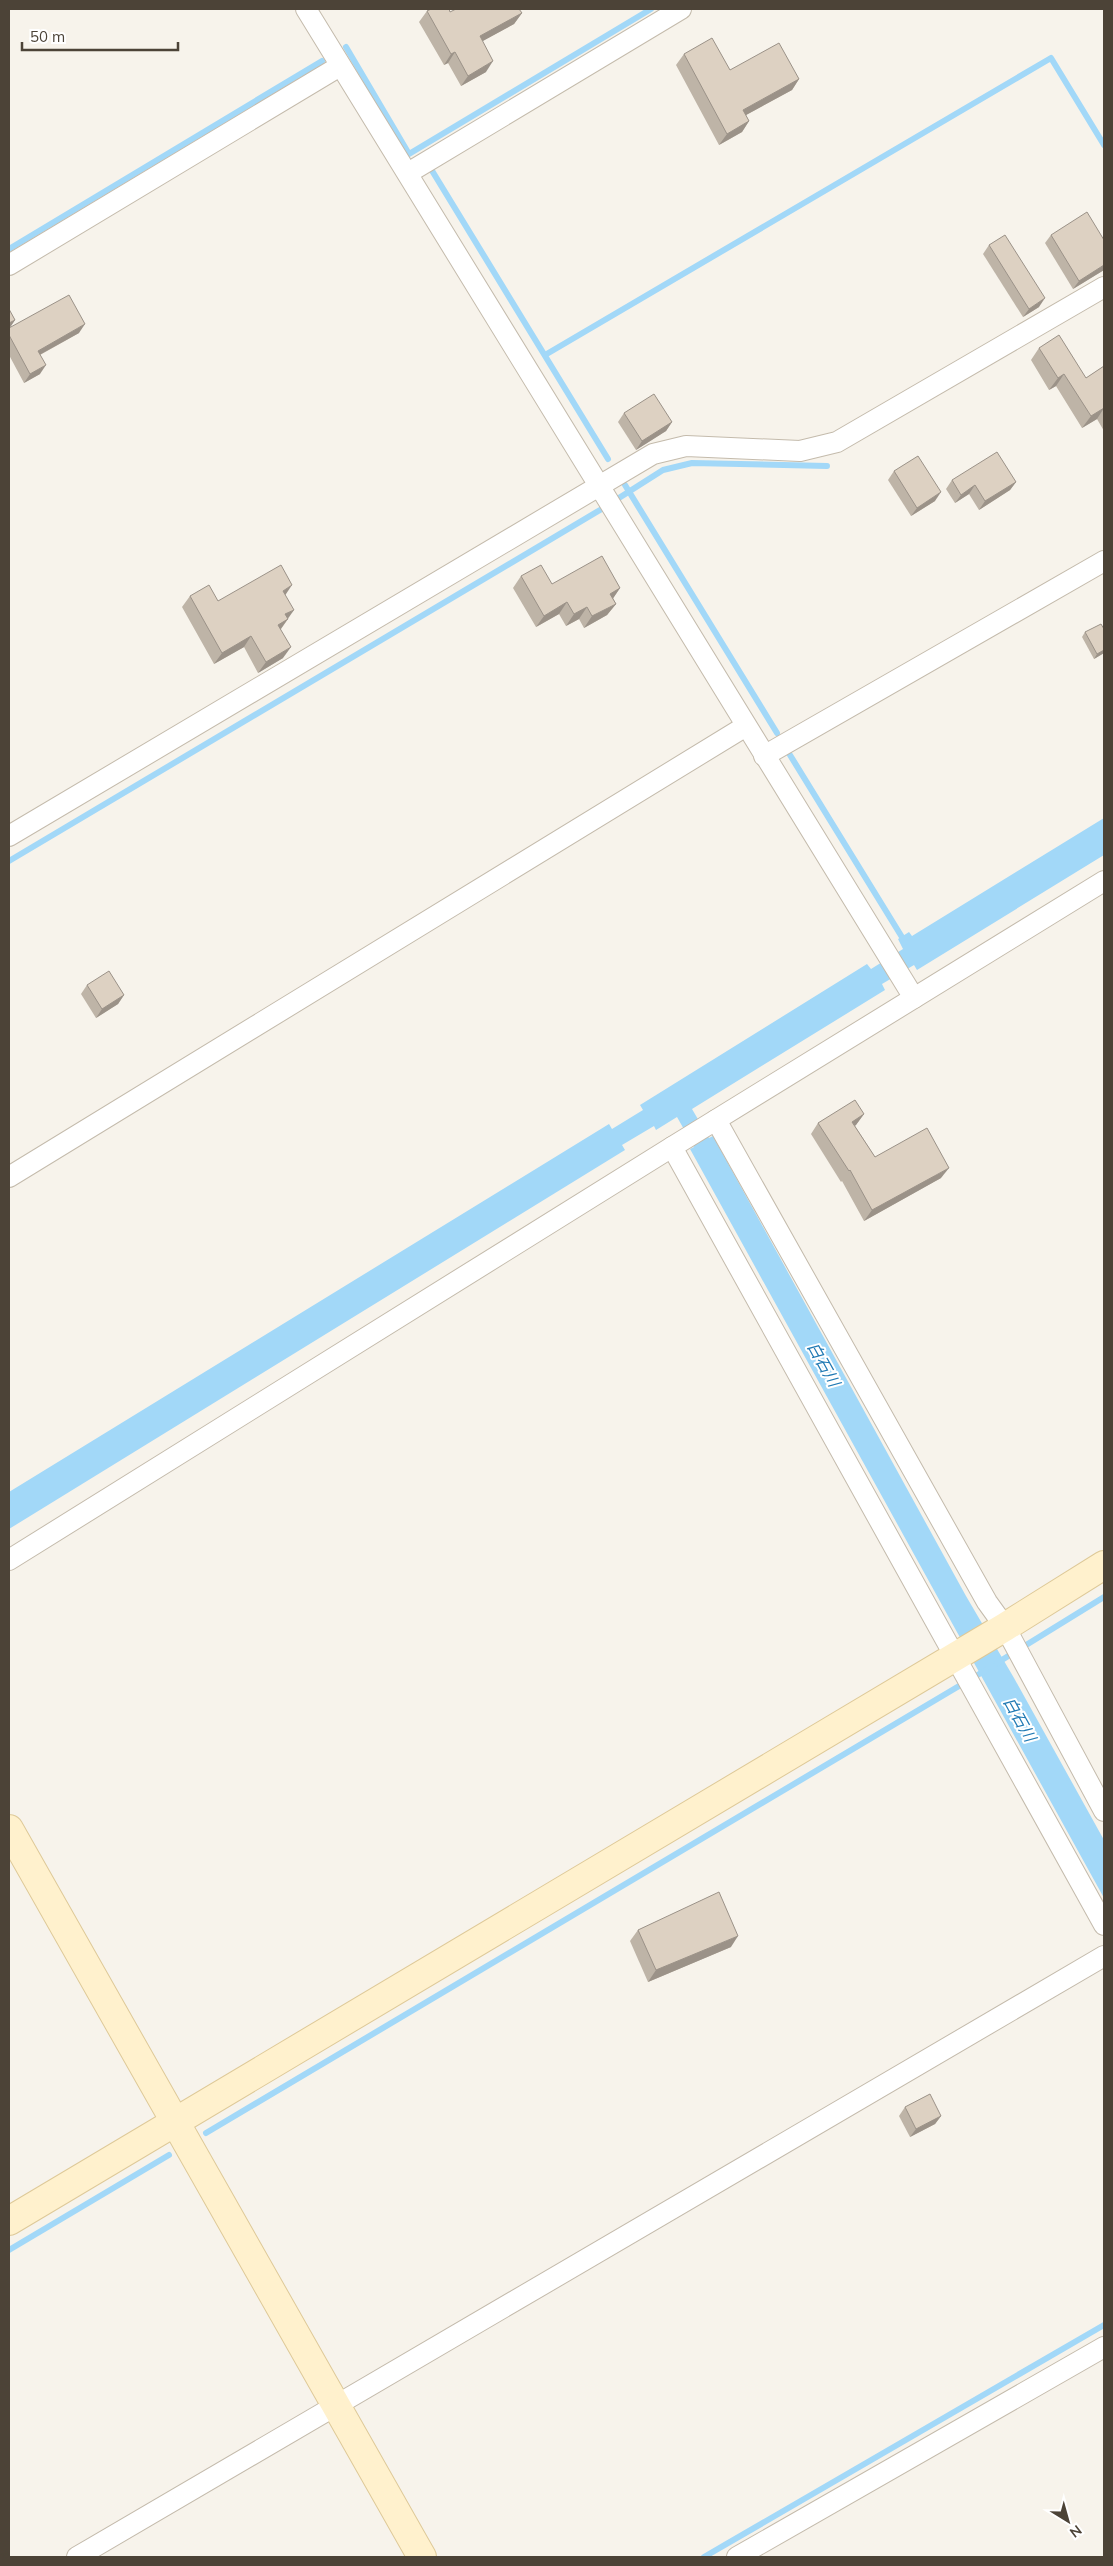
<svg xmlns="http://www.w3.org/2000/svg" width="1113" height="2566" font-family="Mulish,'Noto Sans JP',sans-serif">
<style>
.water{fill:#a2d8f8}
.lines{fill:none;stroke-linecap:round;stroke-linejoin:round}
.stream{stroke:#a2d8f8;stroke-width:6}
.street-casing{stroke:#c4bbac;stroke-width:22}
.secondary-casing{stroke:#dec998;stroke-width:30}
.street{stroke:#fff;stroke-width:20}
.secondary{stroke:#fff1cd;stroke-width:28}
.wall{fill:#beb4a7}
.shaded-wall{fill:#9b9288}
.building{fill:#ddd1c2;stroke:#9b9288}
.labels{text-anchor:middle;stroke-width:4;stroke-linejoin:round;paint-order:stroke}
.water-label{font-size:16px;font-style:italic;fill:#217ab4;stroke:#fff}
</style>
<rect width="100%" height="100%" fill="#f7f3eb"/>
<!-- water -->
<polygon class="water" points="1104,818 1104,855 917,970 914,965 882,984 885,990 692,1109 709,1138 713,1136 966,1596 1014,1678 1104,1840 1104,1898 690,1149 694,1147 677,1117 656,1130 654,1126 622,1145 625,1150 9,1529 9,1492 609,1124 612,1129 643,1110 640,1105 867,964 871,969 903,949 898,939 909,932 912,936"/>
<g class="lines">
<!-- stream -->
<g class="stream">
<polyline points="346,47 409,154 651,9"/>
<polyline points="431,169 608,459"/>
<polyline points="9,249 322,61"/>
<polyline points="545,355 1051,58 1104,145"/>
<polyline points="625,485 777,733"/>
<polyline points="790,755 905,942"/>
<polyline points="9,861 600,510 663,470 692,463 827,466"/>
<polyline points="997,1663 1104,1597"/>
<polyline points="206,2133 986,1670"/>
<polyline points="9,2250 169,2155"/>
<polyline points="704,2557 1104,2325"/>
</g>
<defs>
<g id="street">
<polyline points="306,9 914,998"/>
<polyline points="408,173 681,9"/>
<polyline points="9,265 340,66"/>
<polyline points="764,756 1104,561"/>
<polyline points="9,836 653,454 686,446 800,451 837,442 1104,287"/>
<polyline points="716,1120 987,1602 1005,1627 1104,1811"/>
<polyline points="672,1147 1104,1925"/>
<polyline points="9,1177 746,726"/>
<polyline points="9,1560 672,1147 1104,881"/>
<polyline points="77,2557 1104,1956"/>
<polyline points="737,2557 1104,2347"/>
</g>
<g id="secondary">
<polyline points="9,1829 422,2557"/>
<polyline points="9,2221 1005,1627 1104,1565"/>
</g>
</defs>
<!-- street casing -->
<use href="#street" class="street-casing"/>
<!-- secondary casing -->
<use href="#secondary" class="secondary-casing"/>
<!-- street -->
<use href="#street" class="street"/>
<!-- secondary -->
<use href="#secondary" class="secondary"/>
</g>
<!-- wall -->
<g class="wall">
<polygon points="427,11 450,12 522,13 514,24 482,41 486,72 461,86 448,63 444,65 419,22"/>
<polygon points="684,54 730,70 799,79 792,90 746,115 749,121 742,132 719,145 676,65"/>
<polygon points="1051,235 1104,240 1104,270 1073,289 1045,243"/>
<polygon points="989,245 1039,307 1023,317 983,254"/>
<polygon points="9,309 15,320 10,327 79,333 40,355 40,374 24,383 9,355"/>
<polygon points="1039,348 1086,378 1104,366 1104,431 1097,419 1082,428 1056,386 1049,390 1031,360"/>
<polygon points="624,413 672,422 666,431 636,450 618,422"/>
<polygon points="894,471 935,501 911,516 888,480"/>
<polygon points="952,480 1016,482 1010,490 979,510 969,494 955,503 946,489"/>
<polygon points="521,576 552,584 620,588 613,598 616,604 607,615 584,628 579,619 566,626 559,614 536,627 513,588"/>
<polygon points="285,595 288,619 281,629 283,658 258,673 244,647 214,664 182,607 190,596 218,601"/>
<polygon points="1104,629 1104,653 1094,659 1082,637 1085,632"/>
<polygon points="87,985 124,995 118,1004 96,1018 81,994"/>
<polygon points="864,1114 855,1126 875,1157 941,1178 864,1221 842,1181 841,1182 811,1134 818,1123"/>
<polygon points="638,1930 731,1947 648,1982 630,1941"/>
<polygon points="905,2107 941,2116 935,2124 910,2137 899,2116"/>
</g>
<!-- shaded-wall -->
<g class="shaded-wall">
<polygon points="522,13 514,24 472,47 480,36"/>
<polygon points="455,52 448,63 444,65 451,54"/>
<polygon points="493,61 486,72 461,86 468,76"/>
<polygon points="799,79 792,90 735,121 743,110"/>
<polygon points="749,121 742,132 719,145 727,134"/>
<polygon points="1104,265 1104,270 1073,289 1079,281"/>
<polygon points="1045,298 1039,307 1023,317 1029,309"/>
<polygon points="15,320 9,329 9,323"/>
<polygon points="85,324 79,333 32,359 38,351"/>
<polygon points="46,365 40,374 24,383 30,374"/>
<polygon points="1064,374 1056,386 1049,390 1058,378"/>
<polygon points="1104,408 1097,419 1082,428 1091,416"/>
<polygon points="672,422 666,431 636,450 642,441"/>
<polygon points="1016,482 1010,490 979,510 985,501"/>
<polygon points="975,485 969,494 955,503 961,495"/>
<polygon points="941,492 935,501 911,516 917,508"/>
<polygon points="292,585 284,597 283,591"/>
<polygon points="620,588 612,600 610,594"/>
<polygon points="567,602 559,614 536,627 544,616"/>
<polygon points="616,604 607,615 584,628 592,616"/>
<polygon points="587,607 579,619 566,626 574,614"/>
<polygon points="294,610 280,630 271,636 285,614"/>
<polygon points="251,636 244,647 214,664 222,653"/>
<polygon points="291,647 283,658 258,673 266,662"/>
<polygon points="1104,650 1104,653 1094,659 1097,654"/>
<polygon points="124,995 118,1004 96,1018 102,1009"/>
<polygon points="864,1114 856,1125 845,1132 852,1122"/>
<polygon points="949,1168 941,1178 864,1221 872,1210"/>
<polygon points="738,1936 731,1947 648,1982 656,1970"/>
<polygon points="941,2116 935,2124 910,2137 916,2129"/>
</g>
<!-- building -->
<g class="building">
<polygon points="431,9 449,9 450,12 456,9 519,9 522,13 480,36 493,61 468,76 455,52 451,54 427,11"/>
<polygon points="712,38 730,70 779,43 799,79 743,110 749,121 727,134 684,54"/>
<polygon points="1087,212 1104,240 1104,265 1079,281 1051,235"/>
<polygon points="1005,235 1045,298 1029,309 989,245"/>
<polygon points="69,295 85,324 38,351 46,365 30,374 9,335 9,328"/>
<polygon points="9,309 15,320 9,323"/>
<polygon points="1059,335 1086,378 1104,366 1104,408 1091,416 1064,374 1058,378 1039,348"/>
<polygon points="654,394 672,422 642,441 624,413"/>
<polygon points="997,452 1016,482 985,501 975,485 961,495 952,480"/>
<polygon points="918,456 941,492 917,508 894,471"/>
<polygon points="602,556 620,588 610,594 616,604 592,616 587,607 574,614 567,602 544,616 521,576 541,565 552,584"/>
<polygon points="281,565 292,585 283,591 294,610 285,614 288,619 278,625 291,647 266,662 251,636 222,653 190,596 209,585 218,601"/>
<polygon points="1101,624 1104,629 1104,650 1097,654 1085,632"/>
<polygon points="109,971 124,995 102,1009 87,985"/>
<polygon points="855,1100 864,1114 852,1122 875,1157 927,1128 949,1168 872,1210 850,1170 849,1171 818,1123"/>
<polygon points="719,1892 738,1936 656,1970 638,1930"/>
<polygon points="930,2094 941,2116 916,2129 905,2107"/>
</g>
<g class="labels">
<!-- water labels -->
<g class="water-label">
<text transform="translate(824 1364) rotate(61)" y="6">白石川</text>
<text transform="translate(1020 1719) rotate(61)" y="6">白石川</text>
</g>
</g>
<!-- border -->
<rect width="1113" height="2566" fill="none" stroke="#4c4337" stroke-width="20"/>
<!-- north arrow -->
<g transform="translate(1068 2521) rotate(143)" stroke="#ffffff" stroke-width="4" paint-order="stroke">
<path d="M0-4L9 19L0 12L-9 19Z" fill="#4c4337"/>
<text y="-8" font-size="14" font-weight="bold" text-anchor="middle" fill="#4c4337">N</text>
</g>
<!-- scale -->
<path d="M22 42v8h156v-8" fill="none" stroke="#4c4337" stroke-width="2.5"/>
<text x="30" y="42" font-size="15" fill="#4c4337" stroke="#ffffff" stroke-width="4" paint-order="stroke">50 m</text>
</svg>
